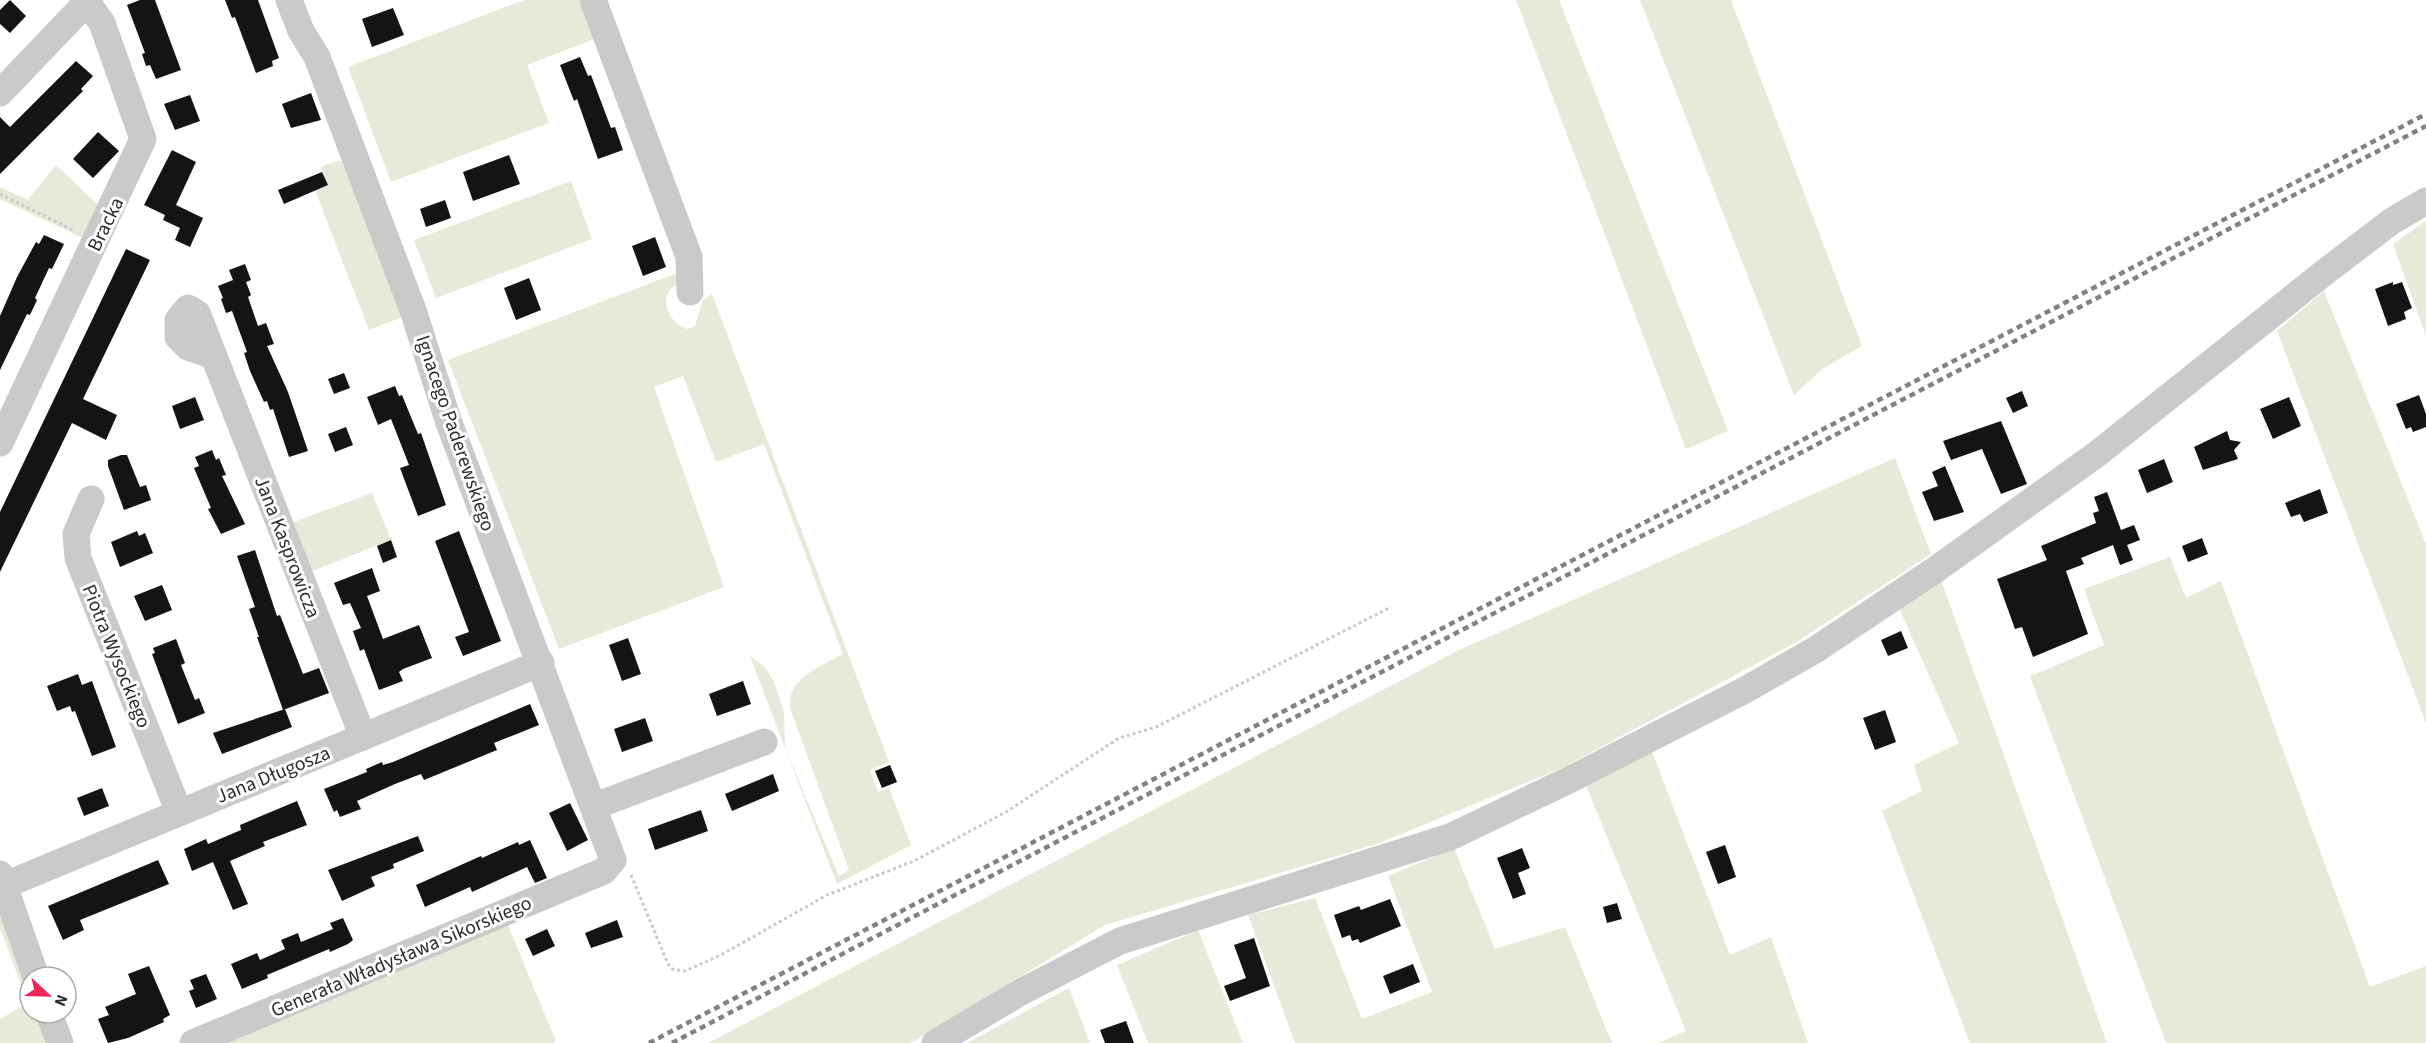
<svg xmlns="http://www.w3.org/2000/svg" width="2426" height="1043" font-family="'Source Sans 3',sans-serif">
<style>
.green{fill:#e6ebd9}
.building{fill:#141414}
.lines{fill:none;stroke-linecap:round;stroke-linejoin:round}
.path{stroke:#cacaca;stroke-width:3;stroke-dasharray:3 3;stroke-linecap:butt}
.minor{stroke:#cacaca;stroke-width:27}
.rail{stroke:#828282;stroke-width:4.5;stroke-dasharray:6 4.5;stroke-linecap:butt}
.labels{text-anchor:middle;stroke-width:6;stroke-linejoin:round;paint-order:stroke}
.street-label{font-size:20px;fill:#2d2d2d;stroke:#fff}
</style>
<rect width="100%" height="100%" fill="#fff"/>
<!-- green -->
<g class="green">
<polygon points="524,0 583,0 597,38 527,65 549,123 391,182 348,67"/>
<polygon points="1516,0 1559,0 1728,431 1686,449"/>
<polygon points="1640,0 1731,0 1862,346 1822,369 1794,395"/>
<polygon points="337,161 351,161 408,315 369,330 315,190 327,185 321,167"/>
<polygon points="56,165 102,209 87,240 0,199 0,187 28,200"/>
<polygon points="571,181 592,239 436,298 414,240"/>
<polygon points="2426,221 2426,336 2393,244"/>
<path d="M685 270 682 282C678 284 673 287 670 290 659 304 673 326 688 329L695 326 703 300 712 294 889 762 870 770 878 792 889 788 911 845 837 884 754 667 750 656 765 667 774 682 784 712 785 748 839 876 849 870 790 708C787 677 821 667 843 654L764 444 716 462 683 376 654 387 724 587 559 649 448 360Z"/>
<polygon points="2324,291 2426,544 2426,723 2277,331"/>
<polygon points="1895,458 1931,554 1795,643 1562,768 1377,844 1105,925 911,1043 708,1043 1459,650"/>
<polygon points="372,493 391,540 310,572 291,523"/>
<polygon points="2170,557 2186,598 2221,581 2370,987 2426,966 2426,1043 2166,1043 2030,676 2104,645 2084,589"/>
<polygon points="1941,580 2107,1043 1970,1043 1882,811 1922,791 1914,765 1959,743 1899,608"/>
<polygon points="1651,749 1730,955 1771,937 1808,1043 1658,1043 1686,1031 1585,783"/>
<polygon points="1454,848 1495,949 1565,927 1612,1043 1295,1043 1248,915 1315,898 1362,1019 1432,992 1388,876"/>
<polygon points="0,896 30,982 30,1013 41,1013 52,1043 0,1043 0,1019 28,1003 0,928"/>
<polygon points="507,923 556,1041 553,1043 207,1043"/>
<polygon points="1198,930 1243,1043 1148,1043 1117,965"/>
<polygon points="1069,988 1090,1043 967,1043"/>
</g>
<!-- building -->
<g class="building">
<polygon points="10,0 26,16 10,33 0,24 0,10"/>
<polygon points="140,0 155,0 181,70 156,79 150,65 146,66 142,54 145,53 127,5"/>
<polygon points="225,0 258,0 279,58 272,61 273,66 256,73 235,17 232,18"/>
<polygon points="393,8 404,35 372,47 362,19"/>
<polygon points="580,57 588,76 591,75 611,128 615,127 623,150 598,159 577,99 574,101 560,65"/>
<polygon points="76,61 93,76 81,89 83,91 0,174 0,117 10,127"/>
<polygon points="311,93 321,120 291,128 282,104"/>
<polygon points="190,95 200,121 175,130 164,104"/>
<polygon points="98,132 119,151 93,178 73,159"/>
<polygon points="172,150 196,162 176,205 203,218 190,247 175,240 180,228 163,220 165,215 144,205"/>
<polygon points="509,155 520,184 473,201 463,172"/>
<polygon points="322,172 328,185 284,204 278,190"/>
<polygon points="445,200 451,218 426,227 420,209"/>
<polygon points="44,235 64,244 52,269 49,268 35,298 37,300 30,315 27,314 0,370 0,316 17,277 36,242 39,244"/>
<polygon points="655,237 666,267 643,276 632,246"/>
<polygon points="126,249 150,260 83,399 117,415 106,440 72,423 0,572 0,512"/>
<polygon points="245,264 251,280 246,282 251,295 248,297 258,326 266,323 274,344 267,346 288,392 308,451 289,457 273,409 270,410 267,401 264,402 250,371 244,353 247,352 232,311 226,313 221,299 223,298 218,286 233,280 229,270"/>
<polygon points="529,278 541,310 516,320 504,288"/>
<polygon points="2393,282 2393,285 2402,282 2412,308 2404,312 2406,319 2388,326 2375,289"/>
<polygon points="344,373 350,388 334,394 328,379"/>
<polygon points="395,386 399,396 402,395 418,434 421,433 446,505 418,516 400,468 409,465 391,419 378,425 367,397"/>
<polygon points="2022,391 2028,406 2013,413 2006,398"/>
<polygon points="2419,395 2426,414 2426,427 2413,432 2411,427 2406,429 2396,404"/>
<polygon points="195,397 204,420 180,429 172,406"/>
<polygon points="2289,397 2301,426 2273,439 2260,409"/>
<polygon points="2001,421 2027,484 2001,494 1982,449 1951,460 1943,441"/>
<polygon points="346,427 353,445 335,452 328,434"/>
<polygon points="2227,431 2230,440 2241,442 2234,450 2238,459 2203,470 2194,447"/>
<polygon points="212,450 216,460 219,458 226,475 222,476 245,524 221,534 208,509 211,508 194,468 199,466 195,457"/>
<polygon points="121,455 127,455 140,487 146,485 151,500 124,510 108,466 108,460"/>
<polygon points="2164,459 2173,482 2147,493 2138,470"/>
<polygon points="1945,466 1964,512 1934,521 1922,492 1938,486 1932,472"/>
<polygon points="2320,489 2328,513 2304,522 2300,514 2291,517 2285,503"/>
<polygon points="2107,492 2121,530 2134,525 2140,540 2127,545 2133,560 2120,565 2113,545 2081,558 2084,564 2066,571 2088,634 2033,657 2022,627 2015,629 1997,579 2047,560 2041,546 2096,523 2093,513 2099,511 2094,497"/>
<polygon points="137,531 139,536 145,533 153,553 120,567 111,542"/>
<polygon points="459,531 501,641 463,656 455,637 469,632 435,541"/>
<polygon points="2202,538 2208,554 2188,562 2182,546"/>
<polygon points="391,540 397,557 383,563 377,546"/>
<polygon points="255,550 277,616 280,615 303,674 319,668 329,693 283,710 257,637 259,637 249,609 255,607 237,556"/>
<polygon points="372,568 380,591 367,596 383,639 419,625 432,658 403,669 399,672 403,681 379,690 364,649 360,651 353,631 361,628 350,603 343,605 334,583"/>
<polygon points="162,585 172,610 145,621 134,596"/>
<polygon points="1901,631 1908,648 1888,656 1881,640"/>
<polygon points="628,638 641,674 622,681 609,645"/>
<polygon points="176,639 185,663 181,665 195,700 199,698 205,713 178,724 152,654 155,653 153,648"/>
<polygon points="78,674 82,685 92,681 116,747 92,756 75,711 72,712 70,706 57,711 47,686"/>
<polygon points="743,681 751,704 717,716 709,694"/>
<polygon points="530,704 539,725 494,743 497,750 424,780 421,774 395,784 357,801 361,809 340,817 337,810 334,812 324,789 367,772 366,769 382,762 383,765 393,762"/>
<polygon points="285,709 292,727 222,754 213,733"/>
<polygon points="1885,710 1896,742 1875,750 1863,718"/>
<polygon points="645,718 653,741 622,752 614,729"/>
<polygon points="890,765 897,782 882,788 875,771"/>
<polygon points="773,774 779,791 732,811 725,794"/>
<polygon points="102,788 109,806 84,816 77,798"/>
<polygon points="297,801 307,825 263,842 265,846 230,861 248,904 233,910 213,862 192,871 184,849 206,839 208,844 241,830 240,825"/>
<polygon points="570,803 588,840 567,851 549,813"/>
<polygon points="701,810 708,831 655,850 648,829"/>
<polygon points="418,836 424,851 393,864 394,868 371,877 375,886 342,901 328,870"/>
<polygon points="530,840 547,878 535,883 527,867 472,892 470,887 425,907 416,885 481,856 482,858 518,842 519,845"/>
<polygon points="1725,845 1736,877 1718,884 1706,852"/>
<polygon points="1522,848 1530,868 1518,873 1526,894 1513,899 1497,858"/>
<polygon points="158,860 169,884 80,920 84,930 63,940 48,906"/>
<polygon points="1390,899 1401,926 1360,943 1358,939 1352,941 1350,935 1342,938 1334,915 1359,906 1361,910"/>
<polygon points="1617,903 1622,919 1607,923 1603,907"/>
<polygon points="343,918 353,940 348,944 330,952 329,949 267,975 268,978 242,989 231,964 257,953 260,960 285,949 281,940 298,933 301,942 333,929 330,923"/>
<polygon points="617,920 623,937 591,948 585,933"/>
<polygon points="547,929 555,946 533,956 525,939"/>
<polygon points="1254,938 1270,986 1230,1001 1224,986 1246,978 1234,945"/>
<polygon points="1413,964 1420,982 1390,994 1383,976"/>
<polygon points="149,966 170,1015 163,1019 164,1022 128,1038 108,1043 98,1019 109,1015 105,1007 136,994 128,974"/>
<polygon points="206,974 217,999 196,1008 189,991 194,989 190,980"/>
<polygon points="1126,1021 1134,1043 1105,1043 1100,1030"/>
</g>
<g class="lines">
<!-- path -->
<g class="path">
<polyline points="0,194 75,231"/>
<polyline points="631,875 668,964 672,969 685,971 721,955 827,895 914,861 1006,812 1119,738 1156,727 1391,607"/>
</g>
<!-- minor -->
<g class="minor">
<polyline points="593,0 689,257 690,292"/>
<polyline points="0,93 89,0"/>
<polyline points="214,356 188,347 178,337 178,320 188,308 197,313 363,737"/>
<polyline points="0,443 143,139 102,23 87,2"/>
<polyline points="91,499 76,534 78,558 179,812"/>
<polyline points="595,806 764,742"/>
<polyline points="0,874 36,977"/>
<polyline points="5,885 541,663"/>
<polyline points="49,1013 60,1043"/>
<polyline points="193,1043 604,871 613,860 448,420 414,313 317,57 301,31 289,0"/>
<polyline points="935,1043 1021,992 1120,941 1450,837 1567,781 1745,690 1815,650 1935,570 2097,454 2325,272 2392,221 2426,201"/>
</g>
<!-- rail -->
<g class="rail">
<polyline points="649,1043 2426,114"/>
<polyline points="672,1043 2426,126"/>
</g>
</g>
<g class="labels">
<!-- street labels -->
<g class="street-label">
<text transform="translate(105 224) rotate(-64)" y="7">Bracka</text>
<text transform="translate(456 433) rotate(71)" y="7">Ignacego Paderewskiego</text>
<text transform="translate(288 547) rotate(69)" y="7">Jana Kasprowicza</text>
<text transform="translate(117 656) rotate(68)" y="7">Piotra Wysockiego</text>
<text transform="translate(273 774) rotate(-22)" y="7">Jana Długosza</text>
<text transform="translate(401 956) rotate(-23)" y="7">Generała Władysława Sikorskiego</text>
</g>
</g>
<!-- north arrow -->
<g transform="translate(48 995) rotate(112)"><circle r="28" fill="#ffffff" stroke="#ababab" stroke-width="1.5"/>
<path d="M0-4.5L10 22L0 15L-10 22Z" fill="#ed265a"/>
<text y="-9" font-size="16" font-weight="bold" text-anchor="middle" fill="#2d2d2d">N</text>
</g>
</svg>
